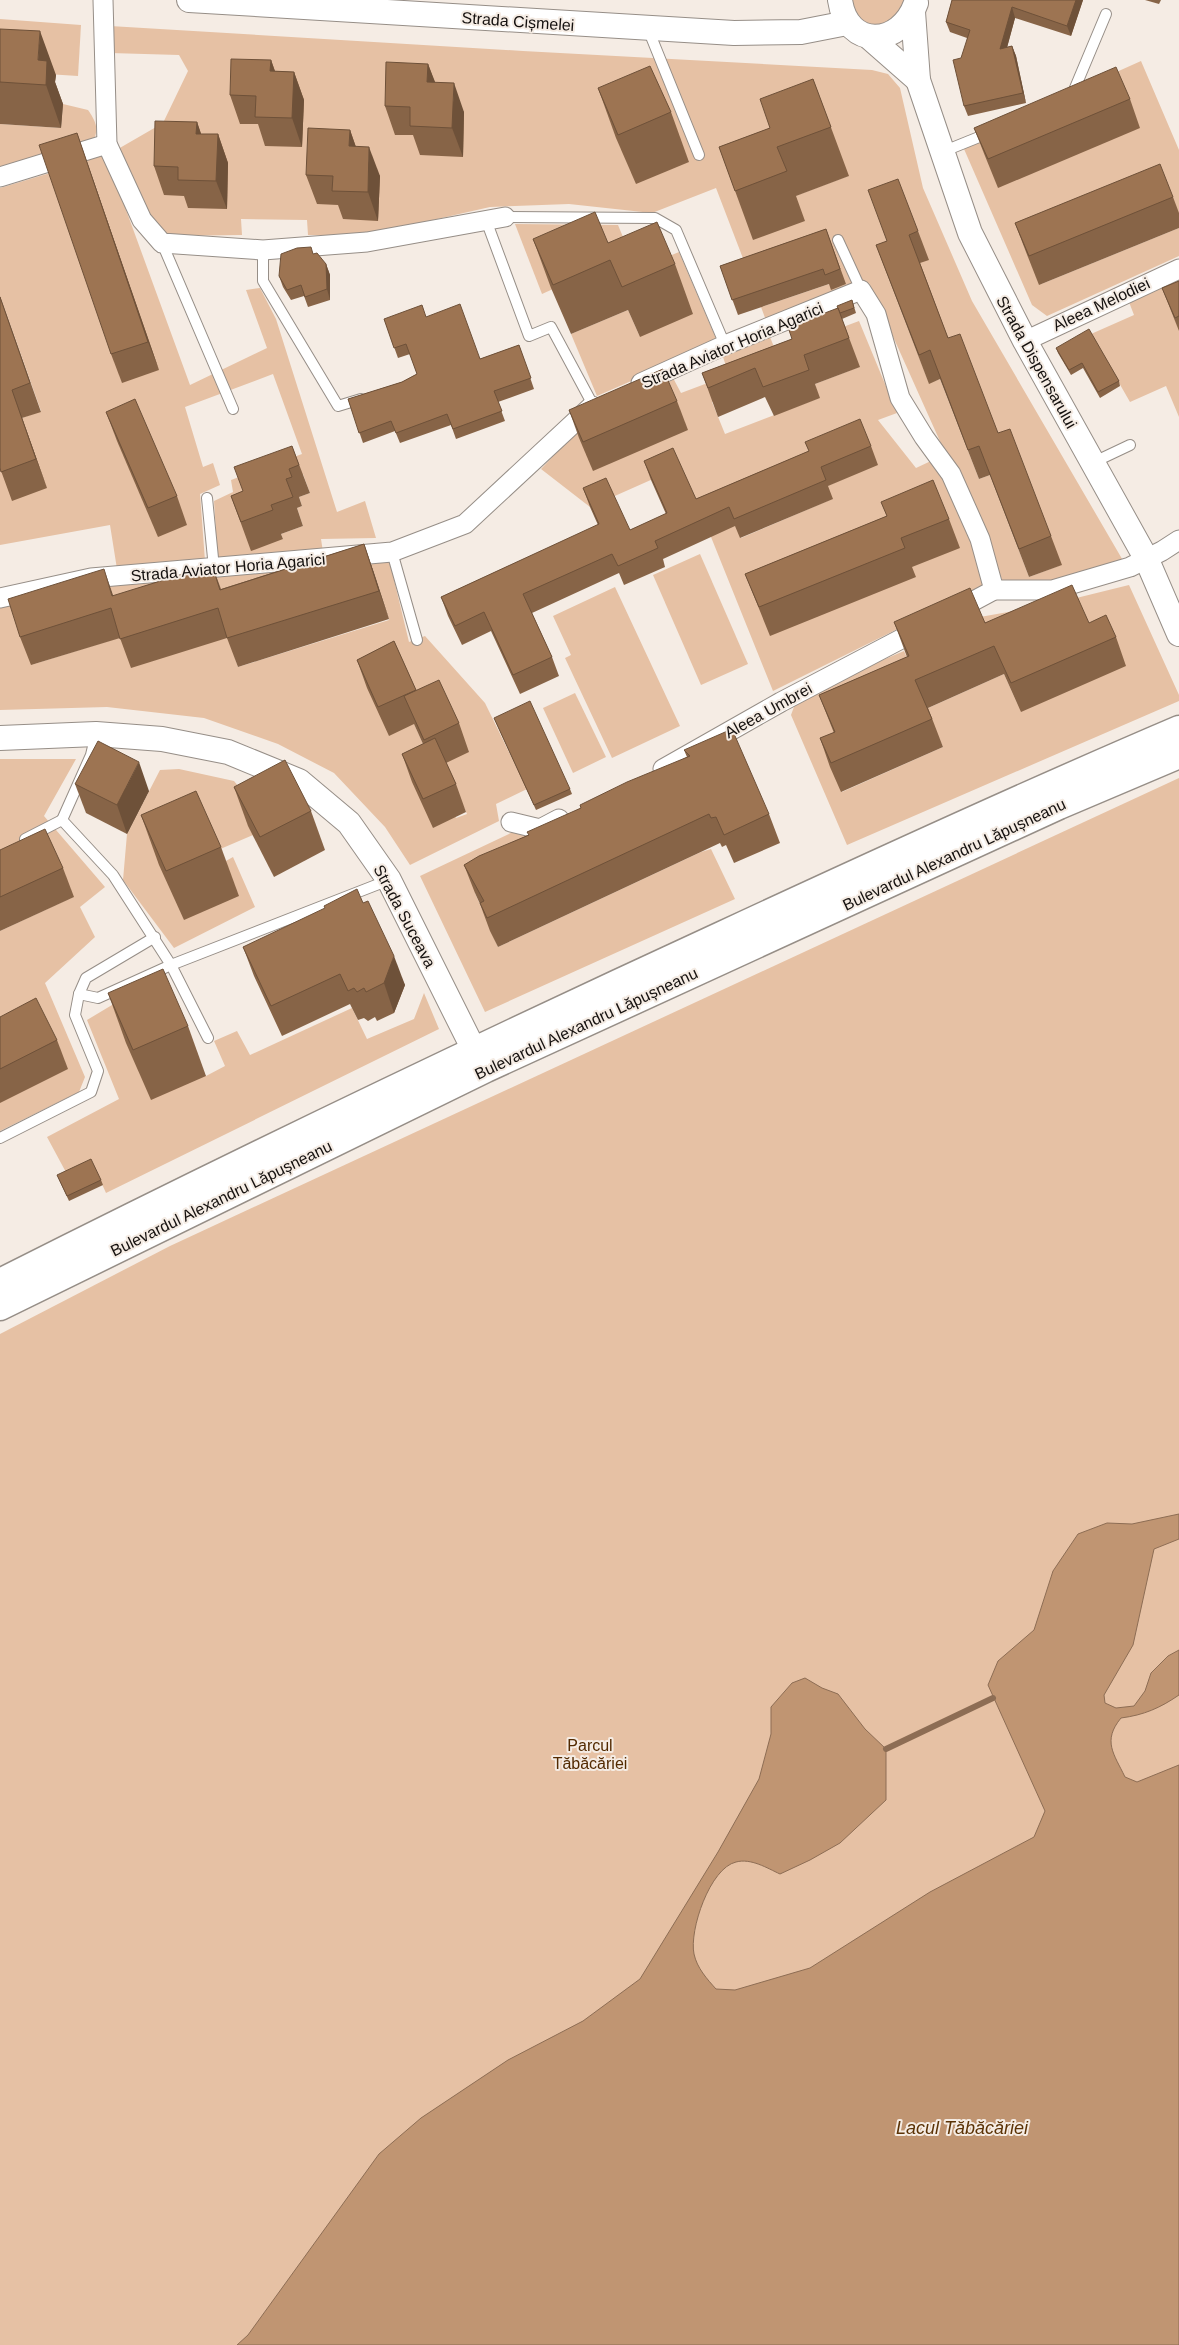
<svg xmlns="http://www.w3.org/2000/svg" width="1179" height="2345" font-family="Helvetica,sans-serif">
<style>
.green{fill:#e6c1a4;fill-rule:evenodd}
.water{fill:#c09572;stroke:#8d6d54}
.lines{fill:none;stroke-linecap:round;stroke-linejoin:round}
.stream{stroke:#8d6d54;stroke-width:6}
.service-casing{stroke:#968e87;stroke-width:12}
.minor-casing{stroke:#968e87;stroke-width:21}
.tertiary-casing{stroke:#968e87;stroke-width:26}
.secondary-casing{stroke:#968e87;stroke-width:29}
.service{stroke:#fff;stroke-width:10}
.minor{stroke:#fff;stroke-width:19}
.tertiary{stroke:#fff;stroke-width:24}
.secondary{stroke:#fff;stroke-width:26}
.wall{fill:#876447}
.shaded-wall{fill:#6e5139}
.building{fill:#9d7452;stroke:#6e5139}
.labels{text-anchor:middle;stroke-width:4;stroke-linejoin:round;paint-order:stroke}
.street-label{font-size:16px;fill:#15110f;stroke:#f5ece4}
.park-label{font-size:16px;fill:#532a00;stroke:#f5ece4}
.water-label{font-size:18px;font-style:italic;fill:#5b3205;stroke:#f5ece4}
</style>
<rect width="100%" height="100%" fill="#f5ece4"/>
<!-- green -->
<g class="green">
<polygon points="850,0 910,0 903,16 871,30 857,23"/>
<polygon points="0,19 81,25 78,76 0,71"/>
<path d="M110 26 523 51 872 70 888 74 900 88 923 188 972 301 1125 564 1051 584H1004L869 283 767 323 761 307 844 279 749 274 716 188 652 213 569 204 490 207 367 235H308L307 220 241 219 242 235 162 236 149 220 118 149 163 123 188 71 179 55 110 53ZM831 129 848 176 795 196ZM898 270 959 367 1061 565 1029 577 990 475 979 479 940 379 929 383 887 274Z"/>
<polygon points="1141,61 1179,150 1179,214 1039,285 1179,228 1179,256 1047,316 1032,305 964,149 1077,100 1083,87"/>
<path d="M63 104 88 110C95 120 100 129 93 141L0 171V124L61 128Z"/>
<path d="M106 155 190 385 267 348 246 290 260 288 276 319 337 512 365 501 376 538 321 539 323 552 218 564 214 501 233 492 231 480 302 454 273 374 185 407 203 467 213 463 220 485 200 494 205 561 117 569 110 525 0 545V467L22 418 41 411 0 296V188L50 173 158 370 86 160ZM303 474 310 493 299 497 302 506 297 508 303 526 281 534 283 539 242 525Z"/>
<polygon points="515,224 618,225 630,254 542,294"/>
<polygon points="679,252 718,343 597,396 571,334 628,310 640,337 619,277"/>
<polygon points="1179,278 1179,417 1166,386 1130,402 1091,334 1134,315 1129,302"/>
<path d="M859 321 897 413 878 420 916 468 933 460C959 499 974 540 986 585L773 691 711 537 680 467 590 507 541 469 595 412 672 376 681 393 729 375 723 357 770 337 776 352ZM859 367 815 384 819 398 725 434 712 402 803 368ZM878 464 827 486 832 499 741 538 728 508Z"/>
<polygon points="700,554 748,664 701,685 653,575"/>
<path d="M389 559 409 642 425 636 485 703 527 789 496 804 499 821 410 865 385 827 334 773 278 744 204 718 107 707 0 710V604L95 584ZM374 573 389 620 238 667 228 637H121L31 665 223 594 230 618ZM411 717 457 752 442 759 467 814 456 818Z"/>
<polygon points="1129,585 1179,695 1179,701 847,845 791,715 798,696 904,651 919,685 846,761 842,792 943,747 926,709 1004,674 1021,712 980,617 1052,604"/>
<polygon points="615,587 680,726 612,758 565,658 571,655 553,616"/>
<polygon points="575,693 606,757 573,773 543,708"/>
<polygon points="0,759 76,759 44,816 105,887 80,907 95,937 45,983 85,1077 79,1092 0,1131 0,931 73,897 0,884"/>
<polygon points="179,769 234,781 265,818 253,835 218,850 224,862 233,857 255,907 174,948 123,880 127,834 160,770"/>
<polygon points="1179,778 1179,2345 0,2345 0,1334 170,1246"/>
<polygon points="513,832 546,835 475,893 482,909 492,906 491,931 498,947 701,852 711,849 735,899 485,1012 420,876"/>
<polygon points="132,993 206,1076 225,1066 214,1041 237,1031 250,1055 352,1008 367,1039 414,1019 424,993 439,1029 106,1193 93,1164 68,1176 47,1137 119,1099 87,1020"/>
</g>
<!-- water -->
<path class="water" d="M1179 1514V1539L1154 1549 1133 1645 1104 1695 1105 1703 1116 1708 1134 1706 1145 1691 1151 1673 1168 1656 1179 1650V1695C1160 1708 1144 1715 1121 1718 1102 1741 1114 1754 1125 1777L1137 1782 1179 1765V2345H237L248 2335 379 2154 421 2118 508 2060 583 2021 640 1979 718 1852 759 1779 771 1734V1707L792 1683 805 1678 822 1688 838 1694 865 1729 886 1749V1800L840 1843 810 1860 780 1874C767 1868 751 1858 736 1862 710 1868 689 1930 694 1954 697 1968 707 1979 716 1989L735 1990 810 1968 930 1892 1034 1837 1045 1811 988 1685 998 1661 1034 1630 1053 1571 1078 1534 1107 1523 1132 1524Z"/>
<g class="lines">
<!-- stream -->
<polyline class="stream" points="886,1749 993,1698"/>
<defs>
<g id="service">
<polyline points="648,29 699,155"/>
<polyline points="1072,95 1106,14"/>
<polyline points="942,152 989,133"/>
<polyline points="505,217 655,218 676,230 725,345"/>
<polyline points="486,220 529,336 551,327 593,405"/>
<polyline points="838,240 861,290"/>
<polyline points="162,243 233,409"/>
<polyline points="263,250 263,281 338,406 361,399"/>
<polyline points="1092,463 1130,445"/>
<polyline points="207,498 214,568"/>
<polyline points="392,552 417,640"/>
<polyline points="96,734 91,755 62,820 113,875 171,965 208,1038"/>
<polyline points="25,839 62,820"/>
<polyline points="79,994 98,998 171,965 389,880"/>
<polyline points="0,1138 91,1092 98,1071 75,1015 79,994 86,978 155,937"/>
</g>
<g id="minor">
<polyline points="103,0 107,144 142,220 162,243 263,250 367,242 505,217"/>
<polyline points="0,177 107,144"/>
<polyline points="1025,341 1179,269"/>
<polyline points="641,383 725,345 861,290 876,314 900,398 924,437 951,474 980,539 994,590"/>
<polyline points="0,598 91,578 392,552 465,524 592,406"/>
<polyline points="953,612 994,590 1052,590 1130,567 1162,551 1179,540"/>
<polyline points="663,769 781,702 922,628"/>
<polyline points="511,822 540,829 559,819"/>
</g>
<g id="tertiary">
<polyline points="189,0 734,33 801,32 847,23"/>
<path d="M840 0C847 50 901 47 916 3"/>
<polyline points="913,12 918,80 970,233 1025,341 1147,560 1179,634"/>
<polyline points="869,37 918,80"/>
<polyline points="0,738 96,734 162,739 228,752 299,781 349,823 389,880 474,1050"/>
</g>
<g id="secondary">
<path d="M0 1282C238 1162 478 1047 719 936 872 865 1024 795 1179 729"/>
<polyline points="0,1307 486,1069 1059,806 1179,755"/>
</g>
</defs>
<!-- service casing -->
<use href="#service" class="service-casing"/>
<!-- minor casing -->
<use href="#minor" class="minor-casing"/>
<!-- tertiary casing -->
<use href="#tertiary" class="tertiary-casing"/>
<!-- secondary casing -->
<use href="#secondary" class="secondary-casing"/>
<!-- service -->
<use href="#service" class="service"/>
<!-- minor -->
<use href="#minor" class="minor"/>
<!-- tertiary -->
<use href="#tertiary" class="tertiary"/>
<!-- secondary -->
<use href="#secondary" class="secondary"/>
</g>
<!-- wall -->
<g class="wall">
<polygon points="952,0 1083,0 1071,36 1015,18 1007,47 1012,46 1016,56 1026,103 968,116 964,106 967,38 950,32 946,22"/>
<polygon points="1145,0 1161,0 1159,4"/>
<polygon points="0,29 56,75 55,82 63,104 61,128 0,124"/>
<polygon points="271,60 275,71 294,72 304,100 302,147 265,146 258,124 240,124 230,95"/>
<polygon points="428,64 435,83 464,112 463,157 420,155 413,135 395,135 385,106"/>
<polygon points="813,79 849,176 796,196 805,221 753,240 719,147 770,128"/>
<polygon points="598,88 671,112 689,162 636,184 616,138"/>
<polygon points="1130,99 1140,128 998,188 985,156 974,128"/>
<polygon points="197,122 201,134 218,134 228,163 227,209 188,208 184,196 164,195 154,166"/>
<polygon points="350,130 356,147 380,176 378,221 343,219 338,205 317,204 306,175"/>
<polygon points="77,133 159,370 122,383 111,354"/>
<polygon points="1173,197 1179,213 1179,228 1039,285 1026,252 1015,223"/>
<polygon points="826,229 846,284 831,290 829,284 738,315 720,266"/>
<polygon points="918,231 929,260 920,263 948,338 1051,536 1062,565 1029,577 990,475 979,479 940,379 929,384 876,245"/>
<polygon points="533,239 608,243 675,264 693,314 640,337 628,310 571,334 551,288"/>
<polygon points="313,254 326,264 330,275 330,300 308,307 304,296 291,300 283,287 279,276"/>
<polygon points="1179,281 1179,331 1162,288"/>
<polygon points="0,296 41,412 22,418 47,488 12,501 0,468"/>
<polygon points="852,300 856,313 842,319 860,367 815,384 820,398 774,416 765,397 718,417 702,373 792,339 837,308"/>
<polygon points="426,317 480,359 519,345 534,389 498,402 505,421 456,439 451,425 400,443 395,431 363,443 348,399 402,382 417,374 410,354 398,358 384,319"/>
<polygon points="1056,348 1119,381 1120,386 1100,398 1083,368 1071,375 1058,353"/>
<polygon points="677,401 688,430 593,471 579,438 569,410"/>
<polygon points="106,412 177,496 187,525 158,537 117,441"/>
<polygon points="805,442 871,446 878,465 828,486 833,499 740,538 735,526 663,559 665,567 624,585 619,573 532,613 552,657 559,676 520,694 491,631 462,645 448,616 441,597 598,525 590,507 583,488 630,530 666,514 651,480 644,461 696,499 809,451"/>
<polygon points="292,446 310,493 299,497 302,506 297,508 303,526 281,534 283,539 251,551 231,496 243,491"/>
<polygon points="881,502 949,519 960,548 912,567 916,577 770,636 745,574 887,516"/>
<polygon points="364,544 374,573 389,619 238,667 227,638 131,668 120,638 31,665 20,637 114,596 212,565 221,589"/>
<polygon points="894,622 1089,623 1116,637 1126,666 1021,712 1004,674 928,708 943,747 841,792 830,767 820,738 834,733 819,695 907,657"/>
<polygon points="394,641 416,690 459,723 469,752 446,763 456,784 466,812 433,828 412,782 402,754 423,744 414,724 389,736 367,688 357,660"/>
<polygon points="494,718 570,789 572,794 536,810"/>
<polygon points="684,750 769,814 780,843 734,863 726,845 722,847 720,843 498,947 490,931 480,904 475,893 464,865 528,835 581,808 687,757"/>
<polygon points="75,784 149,791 127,834 86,813"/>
<polygon points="234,787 311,811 325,850 274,877 248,826"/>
<polygon points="141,815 221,847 239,896 184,920 159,865"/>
<polygon points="0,850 63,868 74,897 0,931"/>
<polygon points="363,903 405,985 394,1013 377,1021 375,1017 368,1021 364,1018 358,1020 350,1004 282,1036 254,976 243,947"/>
<polygon points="108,993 188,1026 206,1076 151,1100 126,1043"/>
<polygon points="0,1017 57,1040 68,1069 0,1103"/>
<polygon points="57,1175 101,1180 103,1185 69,1201"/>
</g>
<!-- shaded-wall -->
<g class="shaded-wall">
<polygon points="1076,0 1083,0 1071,36 1067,26"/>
<polygon points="1012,7 1015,18 1004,59 1000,49"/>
<polygon points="40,31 56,75 55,82 63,104 61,128 46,85 38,60"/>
<polygon points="1012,46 1016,56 1026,103 1023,93"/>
<polygon points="271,60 281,89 270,71"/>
<polygon points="428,64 439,92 427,82"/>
<polygon points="294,72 304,100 302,147 292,118"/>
<polygon points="454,83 464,112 463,157 452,128"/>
<polygon points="197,122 207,151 196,134"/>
<polygon points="350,130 360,159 349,146"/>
<polygon points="77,133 87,162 159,370 148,342"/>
<polygon points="218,134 228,163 227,209 216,181"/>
<polygon points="369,147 380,176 378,221 368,192"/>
<polygon points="326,264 330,275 330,300 327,289"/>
<polygon points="12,390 47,488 36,459"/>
<polygon points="364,544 374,573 389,619 379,591"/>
<polygon points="104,569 114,598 112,596"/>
<polygon points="139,762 149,791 127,834 117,805"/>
<polygon points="394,956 405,985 394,1013 384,983"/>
</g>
<!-- building -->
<g class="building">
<polygon points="952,0 1076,0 1067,26 1012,7 1000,49 1012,46 1023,93 964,106 953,60 961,58 970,30 946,22"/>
<polygon points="0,29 40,31 38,60 47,61 46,85 0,82"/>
<polygon points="231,59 271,60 270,71 294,72 292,118 255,117 256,96 230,95"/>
<polygon points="386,62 428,64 427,82 454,83 452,128 410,126 410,107 385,106"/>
<polygon points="650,66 671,112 618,135 598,88"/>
<polygon points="1116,67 1130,99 988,159 974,128"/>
<polygon points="813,79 831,127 777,147 787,171 735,191 719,147 770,128 760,99"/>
<polygon points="155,121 197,122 196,134 218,134 216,181 178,180 178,167 154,166"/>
<polygon points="308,128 350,130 349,146 369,147 368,192 332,191 333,176 306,175"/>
<polygon points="77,133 148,342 111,354 39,145"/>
<polygon points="1160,164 1173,197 1029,256 1015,223"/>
<polygon points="898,179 918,231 909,235 948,338 960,334 998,433 1010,429 1051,536 1019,549 979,446 968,450 930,350 919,355 876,245 887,241 868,190"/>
<polygon points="595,212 608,243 657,222 675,264 622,287 610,260 553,285 533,239"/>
<polygon points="826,229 840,269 825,275 823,269 732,300 720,266"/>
<polygon points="311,247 313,254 317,253 326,264 327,289 305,297 301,285 287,290 279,276 281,254 297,248"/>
<polygon points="1179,281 1179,316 1175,318 1162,288"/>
<polygon points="0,297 30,383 12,390 36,459 1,472 0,468"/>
<polygon points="852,300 854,308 840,313 837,306"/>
<polygon points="460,304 480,359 519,345 531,378 494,391 502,411 453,429 447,414 396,433 391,421 359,433 348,399 402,382 417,374 406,344 394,348 384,319 422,305 426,317"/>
<polygon points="838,308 849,338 804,355 809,370 763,387 755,368 708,388 702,373 792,339 788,327"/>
<polygon points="1089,329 1119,381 1098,392 1082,363 1069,370 1056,348"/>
<polygon points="663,369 677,401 583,442 569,410"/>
<polygon points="135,399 177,496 148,508 106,412"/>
<polygon points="860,419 871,446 821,467 826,480 734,519 729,507 655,541 658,548 618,566 612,554 523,594 552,657 513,675 484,612 455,626 441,597 599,524 583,488 606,478 630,530 667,513 644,461 673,448 696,499 809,451 805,442"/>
<polygon points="292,446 299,465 289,469 292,477 286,479 293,497 271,505 273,510 241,522 231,496 243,491 234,467"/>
<polygon points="933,480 949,519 901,538 905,548 759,607 745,574 887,516 881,502"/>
<polygon points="364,544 379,591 227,638 218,608 120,639 111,608 20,637 8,599 104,569 112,596 212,565 220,590"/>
<polygon points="1072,585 1089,623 1106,615 1116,637 1011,683 994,646 915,680 932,719 831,763 820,738 835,732 819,695 909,656 894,622 970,588 985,623"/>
<polygon points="394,641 416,690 378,707 357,660"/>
<polygon points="439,680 459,723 424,740 404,696"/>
<polygon points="530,701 570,789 534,805 494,718"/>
<polygon points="732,729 769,814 724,835 716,817 711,818 709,814 487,918 480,903 484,901 464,865 479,856 529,835 527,832 581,808 580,805 627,782 690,756 684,750"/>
<polygon points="435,738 456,784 423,799 402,754"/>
<polygon points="98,741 139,762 117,805 75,784"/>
<polygon points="285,760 311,811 260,837 234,787"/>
<polygon points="196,791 221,847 166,871 141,815"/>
<polygon points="45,829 63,868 0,897 0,850"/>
<polygon points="357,889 363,903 368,901 394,956 384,983 366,992 364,988 357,992 354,988 348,991 340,974 271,1006 243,947 325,908 324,906"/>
<polygon points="163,969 188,1026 133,1050 108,993"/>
<polygon points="36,998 57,1040 0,1069 0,1017"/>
<polygon points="91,1159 101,1180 67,1196 57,1175"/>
</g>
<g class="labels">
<!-- street labels -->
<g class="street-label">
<text transform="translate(518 21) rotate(4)" y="6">Strada Cișmelei</text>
<text transform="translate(1101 304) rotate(-25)" y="6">Aleea Melodiei</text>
<text transform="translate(732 345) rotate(-23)" y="6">Strada Aviator Horia Agarici</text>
<text transform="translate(1037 362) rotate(61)" y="6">Strada Dispensarului</text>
<text transform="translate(228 567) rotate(-5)" y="6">Strada Aviator Horia Agarici</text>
<text transform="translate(768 710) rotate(-29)" y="6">Aleea Umbrei</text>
<text transform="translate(954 854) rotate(-25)" y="6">Bulevardul Alexandru Lăpușneanu</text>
<text transform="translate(405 916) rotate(62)" y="6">Strada Suceava</text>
<text transform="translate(586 1023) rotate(-25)" y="6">Bulevardul Alexandru Lăpușneanu</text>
<text transform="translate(221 1198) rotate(-26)" y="6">Bulevardul Alexandru Lăpușneanu</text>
</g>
<!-- park labels -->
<g class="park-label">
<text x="590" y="1751">Parcul<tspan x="590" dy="18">Tăbăcăriei</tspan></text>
</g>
<!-- water labels -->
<g class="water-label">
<text x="962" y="2134">Lacul Tăbăcăriei</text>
</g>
</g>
</svg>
